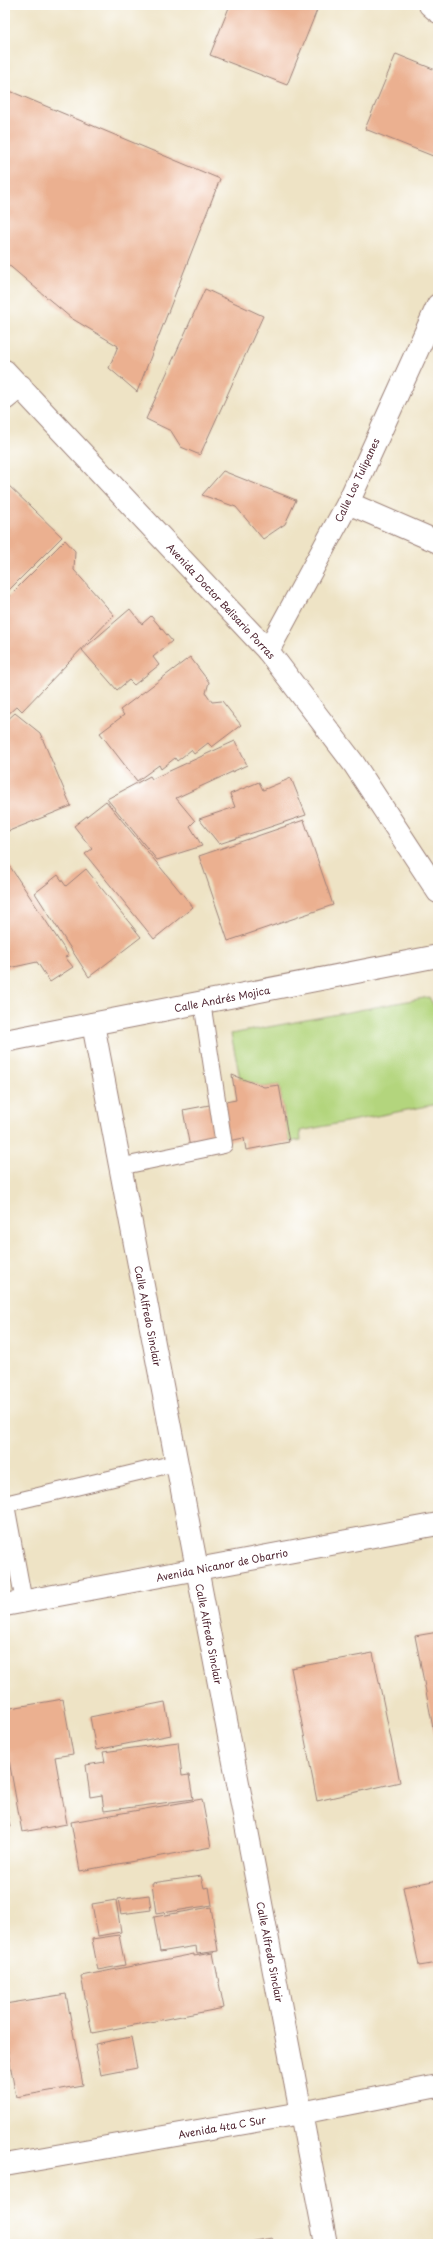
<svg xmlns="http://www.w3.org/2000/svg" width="443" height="2249" font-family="'Playpen Sans',sans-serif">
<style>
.green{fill:#b3d57d;stroke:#7e7a54}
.building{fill:#ebb090}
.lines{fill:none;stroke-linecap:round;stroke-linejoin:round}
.lane-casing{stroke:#9c8178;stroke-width:18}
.street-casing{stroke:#9c8178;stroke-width:24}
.secondary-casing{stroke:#9c8178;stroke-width:24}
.lane{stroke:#fff;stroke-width:16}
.street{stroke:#fff;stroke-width:22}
.secondary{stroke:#fff;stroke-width:22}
.labels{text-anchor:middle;stroke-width:3;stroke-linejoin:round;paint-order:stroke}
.street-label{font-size:10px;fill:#4a1f2b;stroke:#fff}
</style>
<rect width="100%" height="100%" fill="#fff"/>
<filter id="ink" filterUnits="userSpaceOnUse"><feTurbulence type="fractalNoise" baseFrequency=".025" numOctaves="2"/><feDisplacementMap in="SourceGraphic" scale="8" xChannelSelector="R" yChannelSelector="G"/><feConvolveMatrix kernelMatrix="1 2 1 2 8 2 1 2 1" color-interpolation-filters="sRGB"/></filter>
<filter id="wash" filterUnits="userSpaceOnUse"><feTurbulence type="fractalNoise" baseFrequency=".012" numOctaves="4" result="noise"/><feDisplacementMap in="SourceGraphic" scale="16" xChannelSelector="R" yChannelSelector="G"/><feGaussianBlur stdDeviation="0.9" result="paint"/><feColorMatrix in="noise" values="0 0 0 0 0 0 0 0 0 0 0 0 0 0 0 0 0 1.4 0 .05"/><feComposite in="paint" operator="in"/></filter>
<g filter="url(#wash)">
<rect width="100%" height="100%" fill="#eee3c5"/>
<!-- green -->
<polygon class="green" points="429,997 438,1013 438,1104 300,1131 301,1140 289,1142 279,1085 264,1087 240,1078 231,1034"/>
<g id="blocks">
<!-- building -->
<g class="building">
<polygon points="230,5 319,5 287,85 210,55"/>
<polygon points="396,54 438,71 438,158 365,129"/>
<polygon points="5,89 220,179 137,392 109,368 118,346 71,318 5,262"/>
<polygon points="205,289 263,316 200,455 181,447 171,431 146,419"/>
<polygon points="223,471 296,500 285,524 263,539 236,507 202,495"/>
<polygon points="5,482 62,537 5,594"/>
<polygon points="65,540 75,551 74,570 114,615 22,711 17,706 5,717 5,600"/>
<polygon points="130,609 142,624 151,616 172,641 153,657 159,665 134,685 129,680 117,690 82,650"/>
<polygon points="190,657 209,682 206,693 212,702 222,701 241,725 212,747 208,743 194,754 191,750 177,761 175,758 161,769 159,765 137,781 100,733 124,715 120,710"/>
<polygon points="15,713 40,733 71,806 9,831 5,819 5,722"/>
<polygon points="235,741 247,765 176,798 195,821 190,826 202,846 157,860 107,799 150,776 152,779"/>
<polygon points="291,778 306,815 219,844 199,819 235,807 230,794 259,782 263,790"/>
<polygon points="106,801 193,907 154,939 85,854 92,849 74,826"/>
<polygon points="304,820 333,905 228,941 199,856"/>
<polygon points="5,859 69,956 65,957 73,967 50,982 37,962 5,969"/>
<polygon points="86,869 141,937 89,977 35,893 58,875 66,886"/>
<polygon points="232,1075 264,1087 279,1085 289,1142 246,1150 244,1138 190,1148 183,1110 236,1100"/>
<polygon points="438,1632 438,1742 436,1743 415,1636"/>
<polygon points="373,1653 400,1782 317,1801 291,1668"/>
<polygon points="63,1699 73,1754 55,1757 67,1824 22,1832 5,1738 5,1709"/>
<polygon points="165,1702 171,1735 96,1750 90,1717"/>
<polygon points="178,1742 182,1776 189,1775 193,1799 104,1811 102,1795 90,1797 86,1765 105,1762 103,1752"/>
<polygon points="202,1799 211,1847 80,1871 71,1822"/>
<polygon points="5,1804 10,1827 5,1828"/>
<polygon points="201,1876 204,1888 209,1887 212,1905 156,1914 152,1883"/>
<polygon points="438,1880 438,1963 419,1966 403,1887"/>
<polygon points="149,1895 151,1910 121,1914 118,1899"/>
<polygon points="116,1900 121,1932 98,1936 92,1904"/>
<polygon points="211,1907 218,1951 197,1954 196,1946 160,1952 154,1917"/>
<polygon points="119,1935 125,1965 98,1970 92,1939"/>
<polygon points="213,1953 224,2008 92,2033 81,1976 194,1954 194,1956"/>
<polygon points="66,1994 83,2085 16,2097 5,2035 5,2004"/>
<polygon points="131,2037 137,2068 101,2075 95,2044"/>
<polygon points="272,2238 274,2244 244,2244 244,2243"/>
</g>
</g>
</g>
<g filter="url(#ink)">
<use href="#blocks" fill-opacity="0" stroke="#9c8178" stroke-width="1"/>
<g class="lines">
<defs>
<g id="lane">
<polyline points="119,1167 224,1145 202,1002"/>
<polyline points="24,1602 7,1510 6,1505 9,1503 176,1463"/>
</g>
<g id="street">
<polyline points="430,5 438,12"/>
<polyline points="5,399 21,386"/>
<polyline points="348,503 438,542"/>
<polyline points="268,651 348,503 438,305"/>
<polyline points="93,1024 326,2244"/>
<polyline points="5,1041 438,956"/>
<polyline points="5,2165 301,2113 438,2086"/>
</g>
<g id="secondary">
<polyline points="5,371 268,651 354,764 438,892"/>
<polyline points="5,1605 438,1524"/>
</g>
</defs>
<!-- lane casing -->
<use href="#lane" class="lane-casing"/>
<!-- street casing -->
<use href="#street" class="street-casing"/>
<!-- secondary casing -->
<use href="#secondary" class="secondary-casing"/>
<!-- lane -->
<use href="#lane" class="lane"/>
<!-- street -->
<use href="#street" class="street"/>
<!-- secondary -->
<use href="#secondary" class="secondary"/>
</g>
</g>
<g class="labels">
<!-- street labels -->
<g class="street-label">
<text transform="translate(357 480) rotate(-65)" y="4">Calle Los Tulipanes</text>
<text transform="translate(221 601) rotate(47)" y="4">Avenida Doctor Belisario Porras</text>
<text transform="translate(222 999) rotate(-11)" y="4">Calle Andrés Mojica</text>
<text transform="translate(148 1316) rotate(79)" y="4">Calle Alfredo Sinclair</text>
<text transform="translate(222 1565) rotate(-11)" y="4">Avenida Nicanor de Obarrio</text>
<text transform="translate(209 1634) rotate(79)" y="4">Calle Alfredo Sinclair</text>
<text transform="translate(270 1952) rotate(79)" y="4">Calle Alfredo Sinclair</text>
<text transform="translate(222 2127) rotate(-10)" y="4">Avenida 4ta C Sur</text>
</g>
</g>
<!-- margin -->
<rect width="443" height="2249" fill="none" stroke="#fff" stroke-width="20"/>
</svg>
